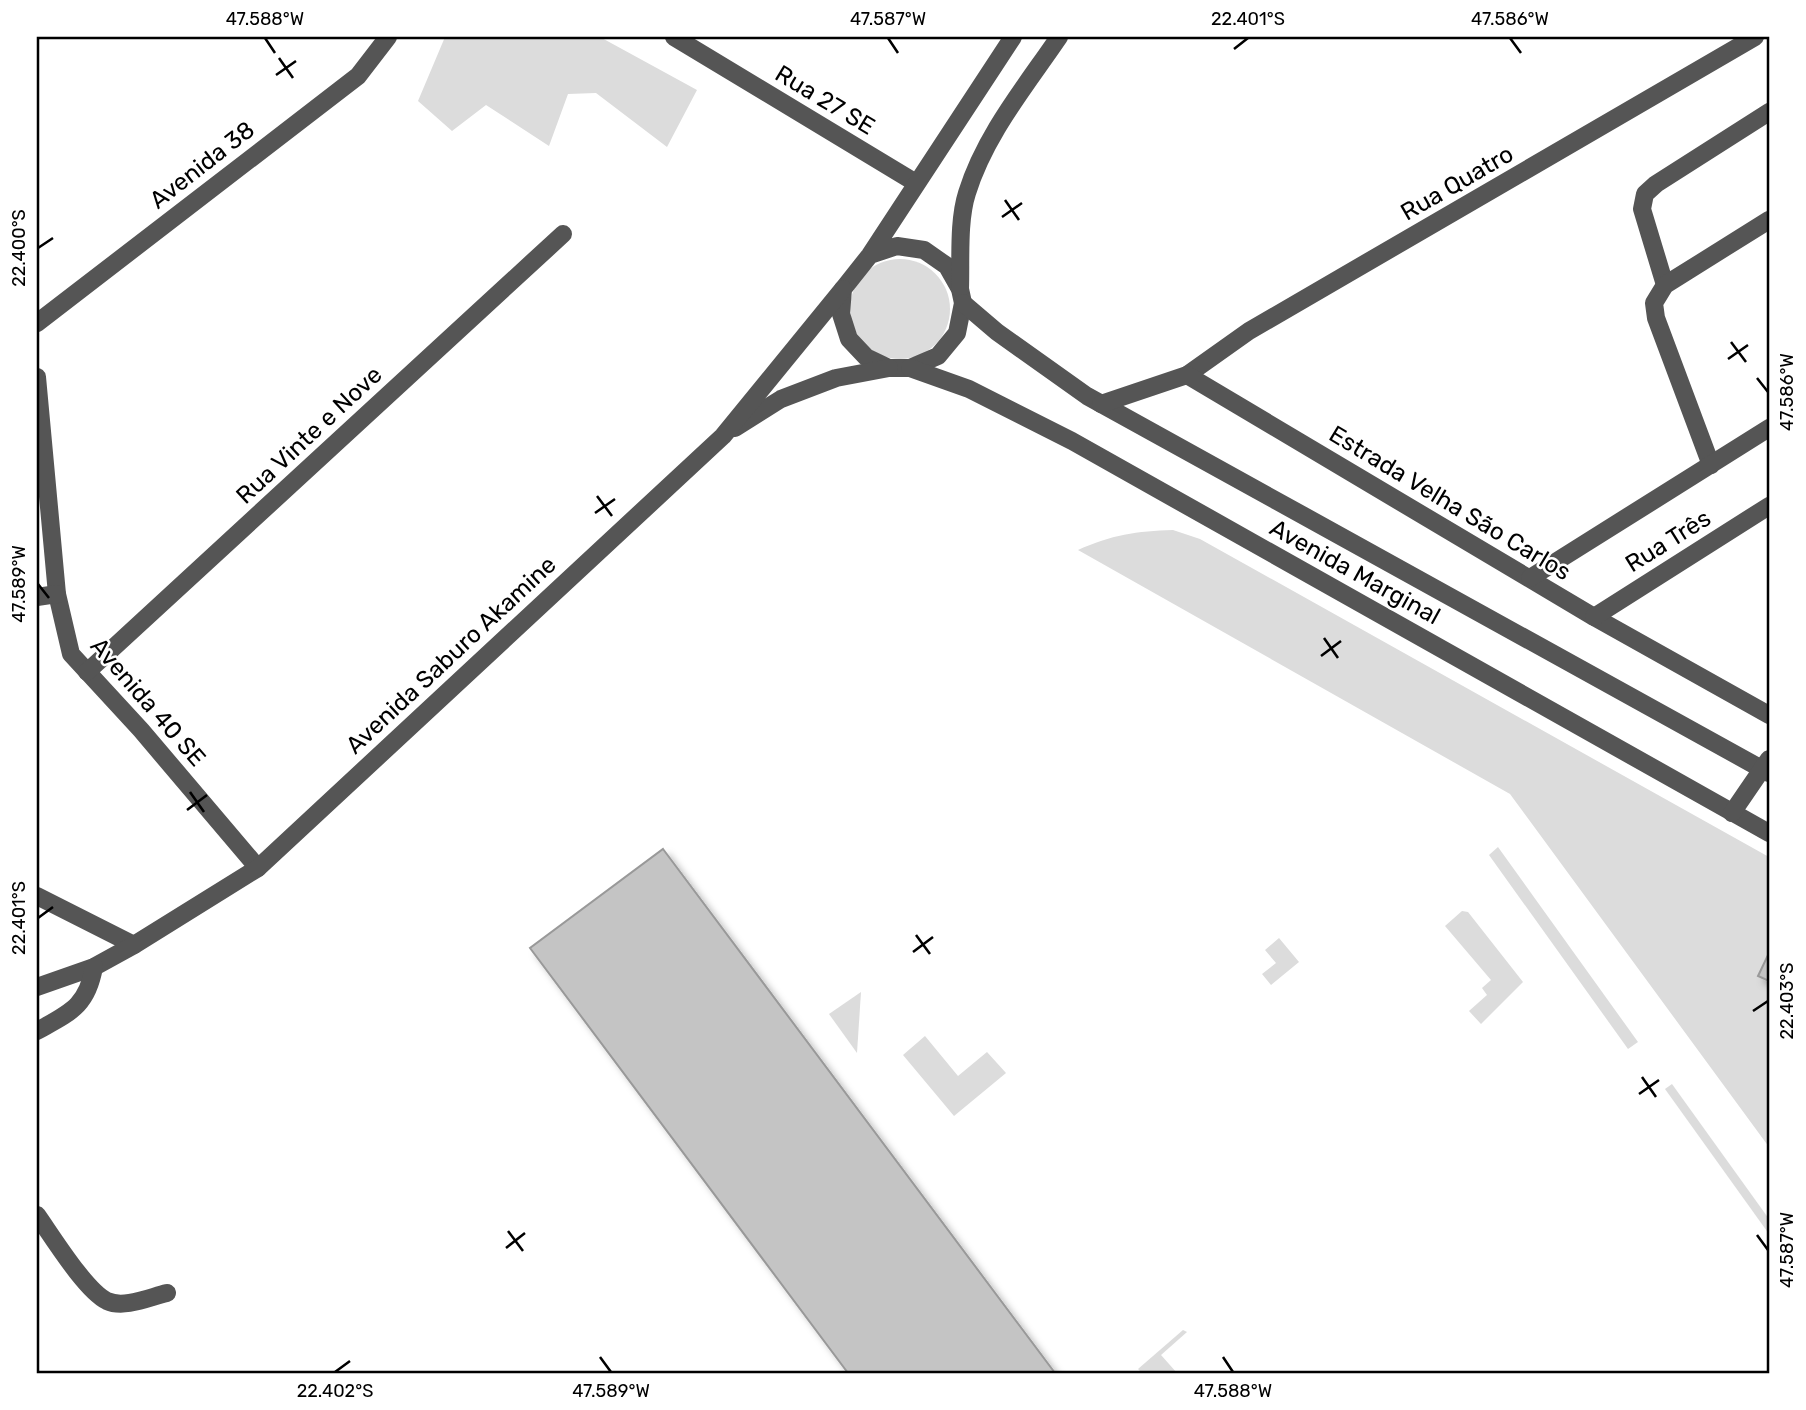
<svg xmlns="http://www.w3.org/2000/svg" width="1806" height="1410" font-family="Rubik,sans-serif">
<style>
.green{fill:#dcdcdc}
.building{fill:#c4c4c4;stroke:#999;stroke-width:2;filter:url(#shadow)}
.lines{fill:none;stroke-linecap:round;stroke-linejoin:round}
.minor{stroke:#555;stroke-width:18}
.ticks{fill:none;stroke:#000;stroke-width:2.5}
.labels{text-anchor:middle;stroke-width:5;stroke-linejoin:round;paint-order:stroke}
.street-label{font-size:24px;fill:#000;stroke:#fff}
.neatline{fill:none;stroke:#000;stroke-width:2.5}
.ticks-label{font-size:18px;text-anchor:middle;fill:#000}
</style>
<defs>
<filter id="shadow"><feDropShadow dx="6" dy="6" stdDeviation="3.5" flood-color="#0004"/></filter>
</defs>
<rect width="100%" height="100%" fill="#fff"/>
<!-- green -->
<g class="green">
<polygon points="445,37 600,37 697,90 667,147 596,93 568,94 549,146 486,105 452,131 418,101"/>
<circle cx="900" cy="309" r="50"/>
<path d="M1173 530 1200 539 1769 857V1147L1510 794 1078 550C1111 535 1137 531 1173 530Z"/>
<polygon points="1498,847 1638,1042 1628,1049 1489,855"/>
<polygon points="1462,911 1468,912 1523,982 1481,1024 1469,1011 1487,995 1482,988 1491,980 1445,926"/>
<polygon points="1279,938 1299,962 1271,985 1262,974 1276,963 1265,950"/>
<polygon points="861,992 857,1053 829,1014"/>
<polygon points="925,1036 958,1076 987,1052 1006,1073 954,1116 903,1055"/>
<polygon points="1672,1084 1769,1219 1769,1234 1665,1089"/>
<polygon points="1183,1330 1187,1332 1161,1355 1177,1373 1142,1373 1138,1369"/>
</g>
<!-- building -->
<g class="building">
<polygon points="663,849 1055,1373 848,1373 530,948"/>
<polygon points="1769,953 1769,981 1758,976"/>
</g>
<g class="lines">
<!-- minor -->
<g class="minor">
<polyline points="674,37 916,183"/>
<polyline points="870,255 897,246 924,250 947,266 960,289 963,303 957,333 938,356 910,368 889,368 866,357 849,339 841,314 843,289 870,255 1013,37"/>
<polyline points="1665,285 1642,209 1645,194 1656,184 1769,112"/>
<path d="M960 289C961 260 958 221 967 193 985 135 1025 87 1059 37"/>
<polyline points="963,303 997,332 1087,396 1769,773"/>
<polyline points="37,323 358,76 388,37"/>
<polyline points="910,368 969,389 1072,441 1769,833"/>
<polyline points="1187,375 1249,331 1755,37"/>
<polyline points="37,377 57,594 71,654 141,730 258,868"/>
<polyline points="1101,404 1187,375 1594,617 1769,715"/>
<polyline points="735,428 781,399 836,378 889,368"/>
<polyline points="1711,465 1656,318 1654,303 1665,285 1769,220"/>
<polyline points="1530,578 1769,428"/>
<polyline points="37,597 57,594"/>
<polyline points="1594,617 1769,506"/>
<polyline points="87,672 563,234"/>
<polyline points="1732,813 1769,759"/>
<polyline points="37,896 134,945"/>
<polyline points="37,987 94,967 134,945 258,868 723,436 843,289"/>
<path d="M37 1031C69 1013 87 1007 94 967"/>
<path d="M37 1215C52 1236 85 1290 107 1301 124 1309 150 1297 167 1293"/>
</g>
</g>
<!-- ticks -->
<path class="ticks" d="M265 38 275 53M888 38 898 53M1510 38 1521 53M1234 49 1248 38M279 58 293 78M276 75 296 61M1005 200 1019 220M1002 217 1022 203M38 248 53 238M1731 342 1746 362M1728 359 1748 345M1757 378 1768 392M597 496 612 516M595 513 615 499M38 584 49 598M1324 638 1338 658M1321 656 1341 641M190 792 204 812M187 810 207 795M38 918 53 907M916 935 930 954M913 952 933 937M1753 1011 1768 1001M1642 1077 1656 1097M1639 1094 1659 1080M508 1231 523 1251M1757 1235 1768 1250M506 1248 525 1233M600 1357 611 1372M1223 1357 1233 1372M335 1372 350 1361"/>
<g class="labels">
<!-- street labels -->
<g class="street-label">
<text transform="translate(825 100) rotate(31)" y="8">Rua 27 SE</text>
<text transform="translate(202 165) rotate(-38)" y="8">Avenida 38</text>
<text transform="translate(1457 183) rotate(-30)" y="8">Rua Quatro</text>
<text transform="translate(309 435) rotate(-43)" y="8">Rua Vinte e Nove</text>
<text transform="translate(1450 503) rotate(31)" y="8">Estrada Velha São Carlos</text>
<text transform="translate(1668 541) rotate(-32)" y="8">Rua Três</text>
<text transform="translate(1355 572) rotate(29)" y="8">Avenida Marginal</text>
<text transform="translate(451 655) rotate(-43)" y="8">Avenida Saburo Akamine</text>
<text transform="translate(148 702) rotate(49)" y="8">Avenida 40 SE</text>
</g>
</g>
<!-- border -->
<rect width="1806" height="1410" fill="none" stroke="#ffffff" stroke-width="77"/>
<rect x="38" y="38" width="1730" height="1334" class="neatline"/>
<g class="ticks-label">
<text x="265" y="25">47.588°W</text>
<text x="888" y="25">47.587°W</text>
<text x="1248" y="25">22.401°S</text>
<text x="1510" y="25">47.586°W</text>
<text transform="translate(19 248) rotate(-90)" y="6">22.400°S</text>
<text transform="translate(1787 392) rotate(-90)" y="6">47.586°W</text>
<text transform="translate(19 584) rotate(-90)" y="6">47.589°W</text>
<text transform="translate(19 918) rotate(-90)" y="6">22.401°S</text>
<text transform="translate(1787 1001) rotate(-90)" y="6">22.403°S</text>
<text transform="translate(1787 1250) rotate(-90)" y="6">47.587°W</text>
<text x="335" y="1397">22.402°S</text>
<text x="611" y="1397">47.589°W</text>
<text x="1233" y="1397">47.588°W</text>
</g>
</svg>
